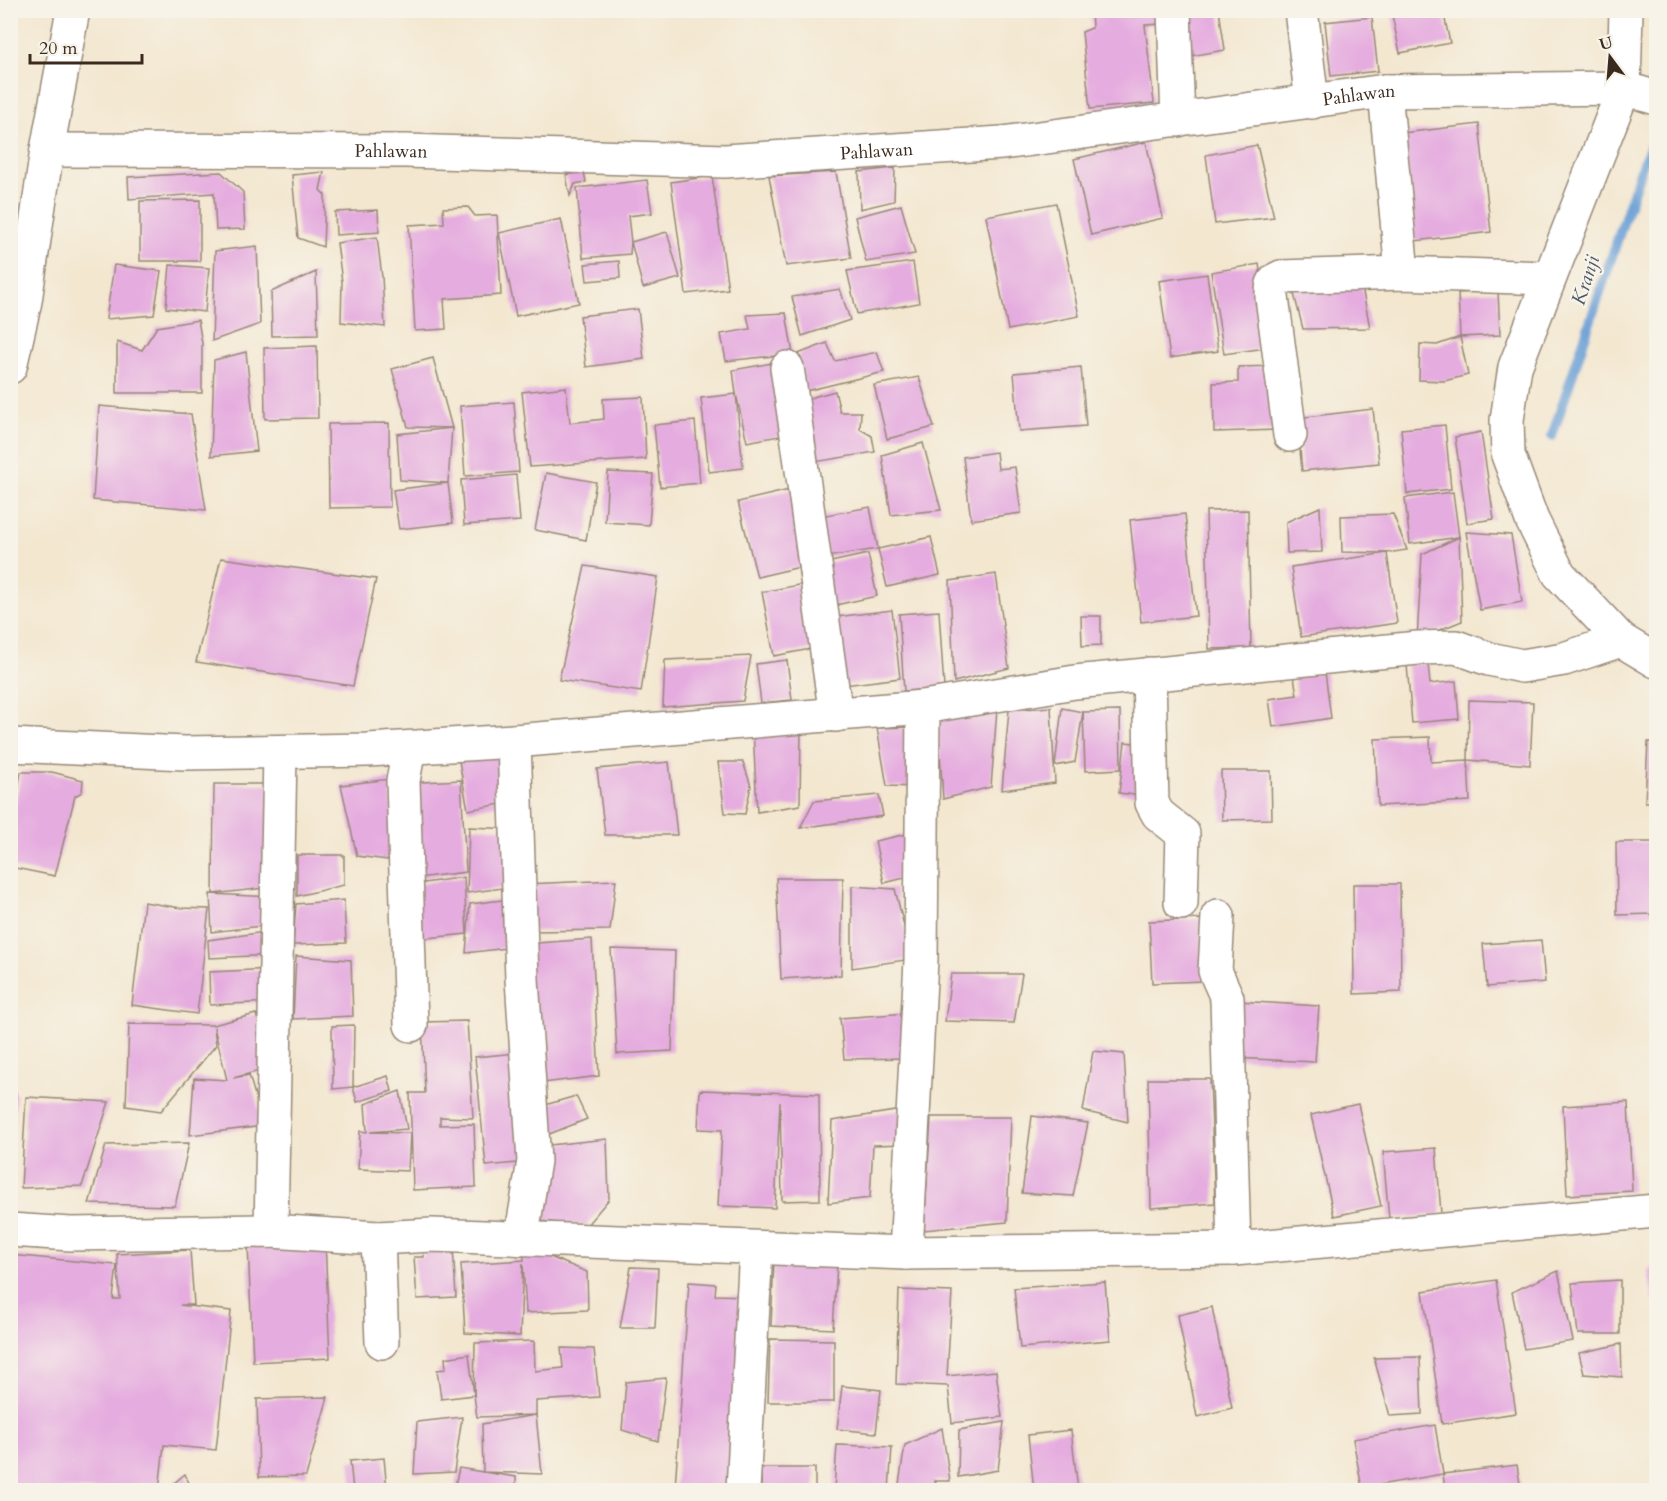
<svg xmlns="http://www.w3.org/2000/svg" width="1667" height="1501" font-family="Cardo,serif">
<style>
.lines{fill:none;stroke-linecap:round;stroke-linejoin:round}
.stream{stroke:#689ed5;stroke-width:10}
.building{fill:#e5acdf}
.minor-casing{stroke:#978877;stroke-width:36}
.major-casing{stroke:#978877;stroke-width:36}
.minor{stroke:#fff;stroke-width:33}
.major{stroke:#fff;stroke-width:33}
.labels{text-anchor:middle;stroke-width:5;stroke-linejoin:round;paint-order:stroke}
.street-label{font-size:18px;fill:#3b2a1e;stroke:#f7f3e8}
.water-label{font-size:20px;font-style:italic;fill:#4d5867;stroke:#f7f3e8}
</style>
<rect width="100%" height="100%" fill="#f7f3e8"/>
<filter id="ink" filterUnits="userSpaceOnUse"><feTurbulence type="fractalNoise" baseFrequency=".0167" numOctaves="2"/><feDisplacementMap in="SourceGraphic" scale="12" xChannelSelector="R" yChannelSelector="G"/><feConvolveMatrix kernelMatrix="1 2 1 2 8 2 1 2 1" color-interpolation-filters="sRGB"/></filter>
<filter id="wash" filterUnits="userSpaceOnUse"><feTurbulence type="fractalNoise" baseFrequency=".008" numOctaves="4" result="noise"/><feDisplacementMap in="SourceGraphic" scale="24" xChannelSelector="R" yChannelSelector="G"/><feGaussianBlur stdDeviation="1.35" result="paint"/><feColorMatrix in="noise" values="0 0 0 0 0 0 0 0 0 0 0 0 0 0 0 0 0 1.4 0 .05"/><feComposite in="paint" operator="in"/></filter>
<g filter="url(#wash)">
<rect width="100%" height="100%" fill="#f3e7d0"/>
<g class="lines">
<!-- stream -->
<polyline class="stream" points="1552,436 1643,163 1656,136"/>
</g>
<g id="blocks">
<!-- building -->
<g class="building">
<polygon points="1091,10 1162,10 1163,24 1145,25 1154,103 1090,109 1082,32 1092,28"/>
<polygon points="1183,10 1219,10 1225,50 1191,56"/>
<polygon points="1391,10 1443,10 1450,43 1400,53"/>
<polygon points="1372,17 1378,71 1331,76 1325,22"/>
<polygon points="1479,124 1491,232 1415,241 1403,133"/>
<polygon points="1146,142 1163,218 1091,235 1074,159"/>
<polygon points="1257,145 1274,217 1215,224 1206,155"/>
<polygon points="895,168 894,201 860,209 859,172"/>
<polygon points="221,172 243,192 245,229 216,230 214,193 129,199 128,177"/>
<polygon points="324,172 320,190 325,195 323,247 298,238 292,175"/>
<polygon points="584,172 586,182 575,184 570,196 566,175"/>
<polygon points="836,172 851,258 786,266 769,176"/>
<polygon points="712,176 728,289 686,294 671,182"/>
<polygon points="647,180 652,213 628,216 631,242 667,232 680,278 643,288 631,242 630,254 583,258 577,188"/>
<polygon points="200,200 200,261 140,261 140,201"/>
<polygon points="1056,203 1079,316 1008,330 986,216"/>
<polygon points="901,205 915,254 866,262 855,217"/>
<polygon points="468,207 475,216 497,215 501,295 444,299 446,329 415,331 409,225 444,223 443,208"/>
<polygon points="378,210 379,232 336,235 335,212"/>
<polygon points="561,219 579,303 516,316 499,233"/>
<polygon points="377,237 382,277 385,327 341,322 342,282 337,243"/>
<polygon points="257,246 260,324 212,341 215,251"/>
<polygon points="619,261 620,278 587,281 585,264"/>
<polygon points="913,262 919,303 857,314 847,271"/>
<polygon points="1259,264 1272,347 1224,354 1211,272"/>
<polygon points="114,265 161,271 154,315 106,319"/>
<polygon points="170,265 209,268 205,312 166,308"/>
<polygon points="316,272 318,335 272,336 271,292"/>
<polygon points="1207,274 1218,351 1170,358 1159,281"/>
<polygon points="1362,287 1370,328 1303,329 1293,290"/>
<polygon points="840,289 850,320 802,336 792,297"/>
<polygon points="1498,291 1500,335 1460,337 1468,375 1444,381 1419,380 1420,344 1437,345 1460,337 1458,293"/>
<polygon points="638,309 644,359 586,367 580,316"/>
<polygon points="786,313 793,354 726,361 721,334 750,329 747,315"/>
<polygon points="198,320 202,343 202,393 117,393 117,342 142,350 157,327"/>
<polygon points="827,343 835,361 877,352 884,372 806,391 798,354"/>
<polygon points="317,346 318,418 265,419 264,348"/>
<polygon points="246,352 257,451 211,456 214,360"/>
<polygon points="433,358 452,428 408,427 392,369"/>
<polygon points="772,363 785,435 747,442 736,394 733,370"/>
<polygon points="1276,366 1278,430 1214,432 1213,383 1238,382 1238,367"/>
<polygon points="1081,367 1086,426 1019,431 1014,373"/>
<polygon points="919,377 934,427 887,439 874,385"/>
<polygon points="566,387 570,423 604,419 603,399 643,397 646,459 530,467 522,392"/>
<polygon points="835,391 840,412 861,412 860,429 872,436 875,452 809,463 802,400"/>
<polygon points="736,394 743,468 709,472 701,398"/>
<polygon points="514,402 519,472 465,476 460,406"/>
<polygon points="99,406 191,414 206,510 93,500"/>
<polygon points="1373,409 1379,463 1302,471 1297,418"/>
<polygon points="695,421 700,483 660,487 654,425"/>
<polygon points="389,423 390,507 329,508 328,424"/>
<polygon points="1445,425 1451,489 1407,494 1401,429"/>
<polygon points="452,428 448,483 453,523 399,529 393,490 448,483 400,480 397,434"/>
<polygon points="1481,432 1494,519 1467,523 1455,437"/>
<polygon points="923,443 941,510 891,515 882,455"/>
<polygon points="996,452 998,469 1015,467 1021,513 971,520 963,457"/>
<polygon points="608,472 653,474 649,525 605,522"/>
<polygon points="546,473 596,482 586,540 535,530"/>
<polygon points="516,475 520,521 464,525 461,480"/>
<polygon points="794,489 813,564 757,577 738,502"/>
<polygon points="1453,492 1459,537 1410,544 1405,498"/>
<polygon points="870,507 878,549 827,557 820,516"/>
<polygon points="1320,507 1322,552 1287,553 1286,522"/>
<polygon points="1248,510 1251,648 1209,649 1206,511"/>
<polygon points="1185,514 1196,616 1141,622 1130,520"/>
<polygon points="1393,514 1407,550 1387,553 1342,552 1341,516"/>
<polygon points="1466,532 1511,535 1522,602 1480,610"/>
<polygon points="931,537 940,575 887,587 878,549"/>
<polygon points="1459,537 1462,621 1417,639 1422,554"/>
<polygon points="1387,553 1397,623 1301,637 1291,567"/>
<polygon points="868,554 877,596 831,606 822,564"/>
<polygon points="221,558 376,579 353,686 196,662"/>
<polygon points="585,566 658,577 641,692 559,680"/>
<polygon points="996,574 1009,668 954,682 950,581"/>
<polygon points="809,583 821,647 774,656 762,592"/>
<polygon points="892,610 900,678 836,686 828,618"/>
<polygon points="939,611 944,688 904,691 899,614"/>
<polygon points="1081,616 1101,616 1101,645 1082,646"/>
<polygon points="751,656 743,701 663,707 665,660"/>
<polygon points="787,660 792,700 761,703 756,664"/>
<polygon points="1428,663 1430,684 1456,681 1459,719 1412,723 1407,665"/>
<polygon points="1325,672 1331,718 1273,727 1269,699 1297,695 1294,677"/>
<polygon points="1469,700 1533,702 1530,765 1468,760"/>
<polygon points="1051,707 1055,783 1002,790 1009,710"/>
<polygon points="1062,708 1083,712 1075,762 1055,766"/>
<polygon points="997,709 991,787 943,799 938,719"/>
<polygon points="1120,711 1121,769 1085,771 1083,712"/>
<polygon points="801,727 800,805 757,812 753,728"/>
<polygon points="910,727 917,787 887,786 877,728"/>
<polygon points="1430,737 1431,762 1468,760 1470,801 1378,806 1375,739"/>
<polygon points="1125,742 1149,745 1143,796 1119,793"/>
<polygon points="1648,742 1656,742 1656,802 1645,802"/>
<polygon points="504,753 513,802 468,810 459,761"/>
<polygon points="669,762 677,835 605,835 597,769"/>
<polygon points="718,762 743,762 751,786 745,814 725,813"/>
<polygon points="1221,771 1271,771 1272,819 1222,820"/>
<polygon points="21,772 52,772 83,780 82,792 75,796 55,876 10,867 10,834"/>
<polygon points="390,779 395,861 357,856 341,785"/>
<polygon points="461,780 466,872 409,879 404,783"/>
<polygon points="214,784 269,784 273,887 213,894"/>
<polygon points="879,795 883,816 800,828 814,801"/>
<polygon points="469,827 516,829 517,886 467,893"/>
<polygon points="916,832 917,875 884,883 875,841"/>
<polygon points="1616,842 1656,842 1656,914 1617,915"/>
<polygon points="297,855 344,855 344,885 297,896"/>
<polygon points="464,877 467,934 417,939 411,885"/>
<polygon points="776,878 843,878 841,975 781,979"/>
<polygon points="616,880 610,930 533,931 527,884"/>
<polygon points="1353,884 1400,884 1401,992 1354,994"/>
<polygon points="852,886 895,889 912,959 852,968"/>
<polygon points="210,894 276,897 277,924 212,932"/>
<polygon points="510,899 515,947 466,953 470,904"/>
<polygon points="344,900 346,943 293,945 296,904"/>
<polygon points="144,902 181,908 209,909 197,1014 132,1005"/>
<polygon points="1201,919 1204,981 1152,983 1149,921"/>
<polygon points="271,931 273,955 209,958 208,940"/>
<polygon points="592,939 599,1076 543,1083 523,944"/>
<polygon points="1541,940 1545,982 1487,987 1483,944"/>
<polygon points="611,949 675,951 672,1051 617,1054"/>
<polygon points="296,956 351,960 353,1016 293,1019"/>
<polygon points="272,969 273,1002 210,1005 209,972"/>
<polygon points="951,974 1022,974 1014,1023 945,1021"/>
<polygon points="1238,1001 1319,1006 1315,1062 1234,1058"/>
<polygon points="908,1013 911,1058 844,1059 840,1018"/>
<polygon points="256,1014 271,1068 233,1078 249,1075 264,1126 190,1135 194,1078 227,1080 214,1027 216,1045 161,1111 126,1106 129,1024 213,1025"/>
<polygon points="467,1021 473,1118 440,1117 440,1125 474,1124 476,1187 413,1190 410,1093 425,1093 422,1022"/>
<polygon points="354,1025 353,1087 388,1076 392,1091 357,1102 353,1087 333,1089 332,1026"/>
<polygon points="1093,1051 1124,1054 1128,1122 1083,1111"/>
<polygon points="518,1053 529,1162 486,1166 475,1057"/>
<polygon points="1148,1079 1210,1079 1215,1203 1151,1208"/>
<polygon points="700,1090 819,1094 820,1200 782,1201 780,1102 775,1208 718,1206 722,1130 698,1129"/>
<polygon points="400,1091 407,1129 370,1132 410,1133 408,1171 358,1169 360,1131 367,1132 365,1104"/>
<polygon points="10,1093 16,1093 12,1149 10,1149"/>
<polygon points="576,1096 587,1119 542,1137 538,1107"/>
<polygon points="26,1097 109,1102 82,1186 21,1188"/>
<polygon points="1628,1102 1632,1191 1567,1195 1563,1106"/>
<polygon points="1358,1104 1381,1206 1334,1216 1311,1115"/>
<polygon points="908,1109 907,1144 873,1145 870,1198 828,1203 832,1121"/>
<polygon points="1032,1116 1088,1123 1073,1196 1022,1193"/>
<polygon points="931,1117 1011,1117 1007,1222 924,1230"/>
<polygon points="607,1139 609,1199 586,1226 531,1220 540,1146"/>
<polygon points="189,1143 175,1206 89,1204 106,1145"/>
<polygon points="1436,1148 1441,1214 1389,1219 1383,1152"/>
<polygon points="325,1240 330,1358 253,1362 248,1244"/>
<polygon points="453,1246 456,1297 417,1299 414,1257 424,1257 423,1248"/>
<polygon points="523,1246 587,1272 588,1310 526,1313 523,1263 520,1336 465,1333 461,1264 524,1260"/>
<polygon points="190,1250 194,1305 180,1305 231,1311 216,1450 164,1445 159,1490 10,1490 10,1255 117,1265 113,1299 120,1299 117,1254"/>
<polygon points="774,1261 837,1264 833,1329 771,1326"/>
<polygon points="1656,1264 1656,1301 1653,1301 1648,1270"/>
<polygon points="631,1267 658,1268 655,1328 620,1328"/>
<polygon points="1558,1271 1573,1341 1524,1349 1512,1292"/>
<polygon points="1496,1280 1516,1413 1442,1424 1423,1291"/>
<polygon points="1620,1280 1620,1334 1578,1334 1572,1283"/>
<polygon points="689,1282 716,1284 715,1295 747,1296 735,1490 675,1488"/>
<polygon points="1105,1282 1110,1340 1020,1348 1014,1288"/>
<polygon points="899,1290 952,1292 947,1376 996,1371 1002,1417 952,1423 948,1386 896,1384"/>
<polygon points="1212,1307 1232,1408 1197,1417 1178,1315"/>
<polygon points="770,1339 834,1340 834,1402 768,1402"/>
<polygon points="534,1341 535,1371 563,1368 561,1348 594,1349 599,1397 536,1401 536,1415 477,1417 474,1395 475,1343"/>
<polygon points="1621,1344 1622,1377 1584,1374 1579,1353"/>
<polygon points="469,1354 474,1395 441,1399 437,1370 446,1369 445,1358"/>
<polygon points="1420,1357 1422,1414 1390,1416 1374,1358"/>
<polygon points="666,1378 658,1441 622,1430 626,1382"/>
<polygon points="842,1386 881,1390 876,1433 837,1429"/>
<polygon points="328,1397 306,1476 259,1477 257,1399"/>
<polygon points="536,1415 542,1474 483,1472 516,1477 516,1490 454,1490 459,1468 483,1472 482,1424"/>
<polygon points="462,1417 454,1472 414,1474 417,1422"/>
<polygon points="1004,1422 998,1470 958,1477 959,1430"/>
<polygon points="1435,1425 1443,1474 1362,1488 1353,1439"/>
<polygon points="942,1428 950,1481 935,1481 936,1490 898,1490 905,1445"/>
<polygon points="1071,1430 1078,1490 1034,1490 1028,1435"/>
<polygon points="837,1445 892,1447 889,1490 834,1490"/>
<polygon points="384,1458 387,1490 353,1490 350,1461"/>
<polygon points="1517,1465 1521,1490 1445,1490 1443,1474"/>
<rect x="761" y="1468" width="54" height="22"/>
<polygon points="185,1474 192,1490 170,1490 173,1484"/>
<polygon points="221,1487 256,1489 256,1490 220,1490"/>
</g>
</g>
</g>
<g filter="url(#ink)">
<use href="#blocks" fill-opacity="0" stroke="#978877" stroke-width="1.5"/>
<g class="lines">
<defs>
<g id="minor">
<polyline points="1174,10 1178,120"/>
<polyline points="1301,10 1312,102"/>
<polyline points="1385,91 1402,273"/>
<polyline points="1656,98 1624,88 1515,367 1507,420 1508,455 1532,520 1559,574 1621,640 1656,661"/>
<path id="s1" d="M47 150 406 151 725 161 1002 143 1385 91 1624 88 1626 10"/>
<path d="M787 368C805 483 819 599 836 715"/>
<path d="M1290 435 1272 297C1272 287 1271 281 1281 277L1402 273 1549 278"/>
<polyline points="1149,674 1152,803 1158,814 1183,834 1181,903"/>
<polyline points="514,741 522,979 534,1161 521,1239"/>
<polyline points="10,745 185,753 368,750 514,741 923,707 1075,682 1418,648 1456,647 1489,659 1522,666 1564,659 1621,640"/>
<polyline points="409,748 403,781 411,1025"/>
<polyline points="1218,916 1215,971 1227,998 1234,1249"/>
<polyline points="10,1230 71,1234 271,1231 378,1238 432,1235 906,1253 1234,1249 1656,1211"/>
<polyline points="271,1231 280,752"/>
<polyline points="378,1238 382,1342"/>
<polyline points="906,1253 921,960 923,707"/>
<polyline points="743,1490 756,1248"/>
</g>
<polyline id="major" points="10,367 25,301 47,150 73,10"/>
</defs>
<!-- minor casing -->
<use href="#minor" class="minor-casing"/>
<!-- major casing -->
<use href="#major" class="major-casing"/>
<!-- minor -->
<use href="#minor" class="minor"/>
<!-- major -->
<use href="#major" class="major"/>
</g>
</g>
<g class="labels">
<!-- street labels -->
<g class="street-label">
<text dy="6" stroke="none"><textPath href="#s1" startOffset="1316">Pahlawan</textPath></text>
<text dy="6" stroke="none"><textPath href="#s1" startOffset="344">Pahlawan</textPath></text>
<text dy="6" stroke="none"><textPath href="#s1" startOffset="830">Pahlawan</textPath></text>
</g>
<!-- water labels -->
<g class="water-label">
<text transform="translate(1585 280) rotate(-72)" y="7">Kranji</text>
</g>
</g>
<!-- margin -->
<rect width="1667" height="1501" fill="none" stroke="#f7f3e8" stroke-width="36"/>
<!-- north arrow -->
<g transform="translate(1610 57) rotate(344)" stroke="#f7f3e8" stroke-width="4.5" paint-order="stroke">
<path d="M0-4.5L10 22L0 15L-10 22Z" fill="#3b2a1e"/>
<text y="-9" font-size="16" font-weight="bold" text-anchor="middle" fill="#3b2a1e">U</text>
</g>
<!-- scale -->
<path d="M30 54v9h112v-9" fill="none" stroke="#3b2a1e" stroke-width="3"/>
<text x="39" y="54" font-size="18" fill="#3b2a1e" stroke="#f7f3e8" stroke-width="4.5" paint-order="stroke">20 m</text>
</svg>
